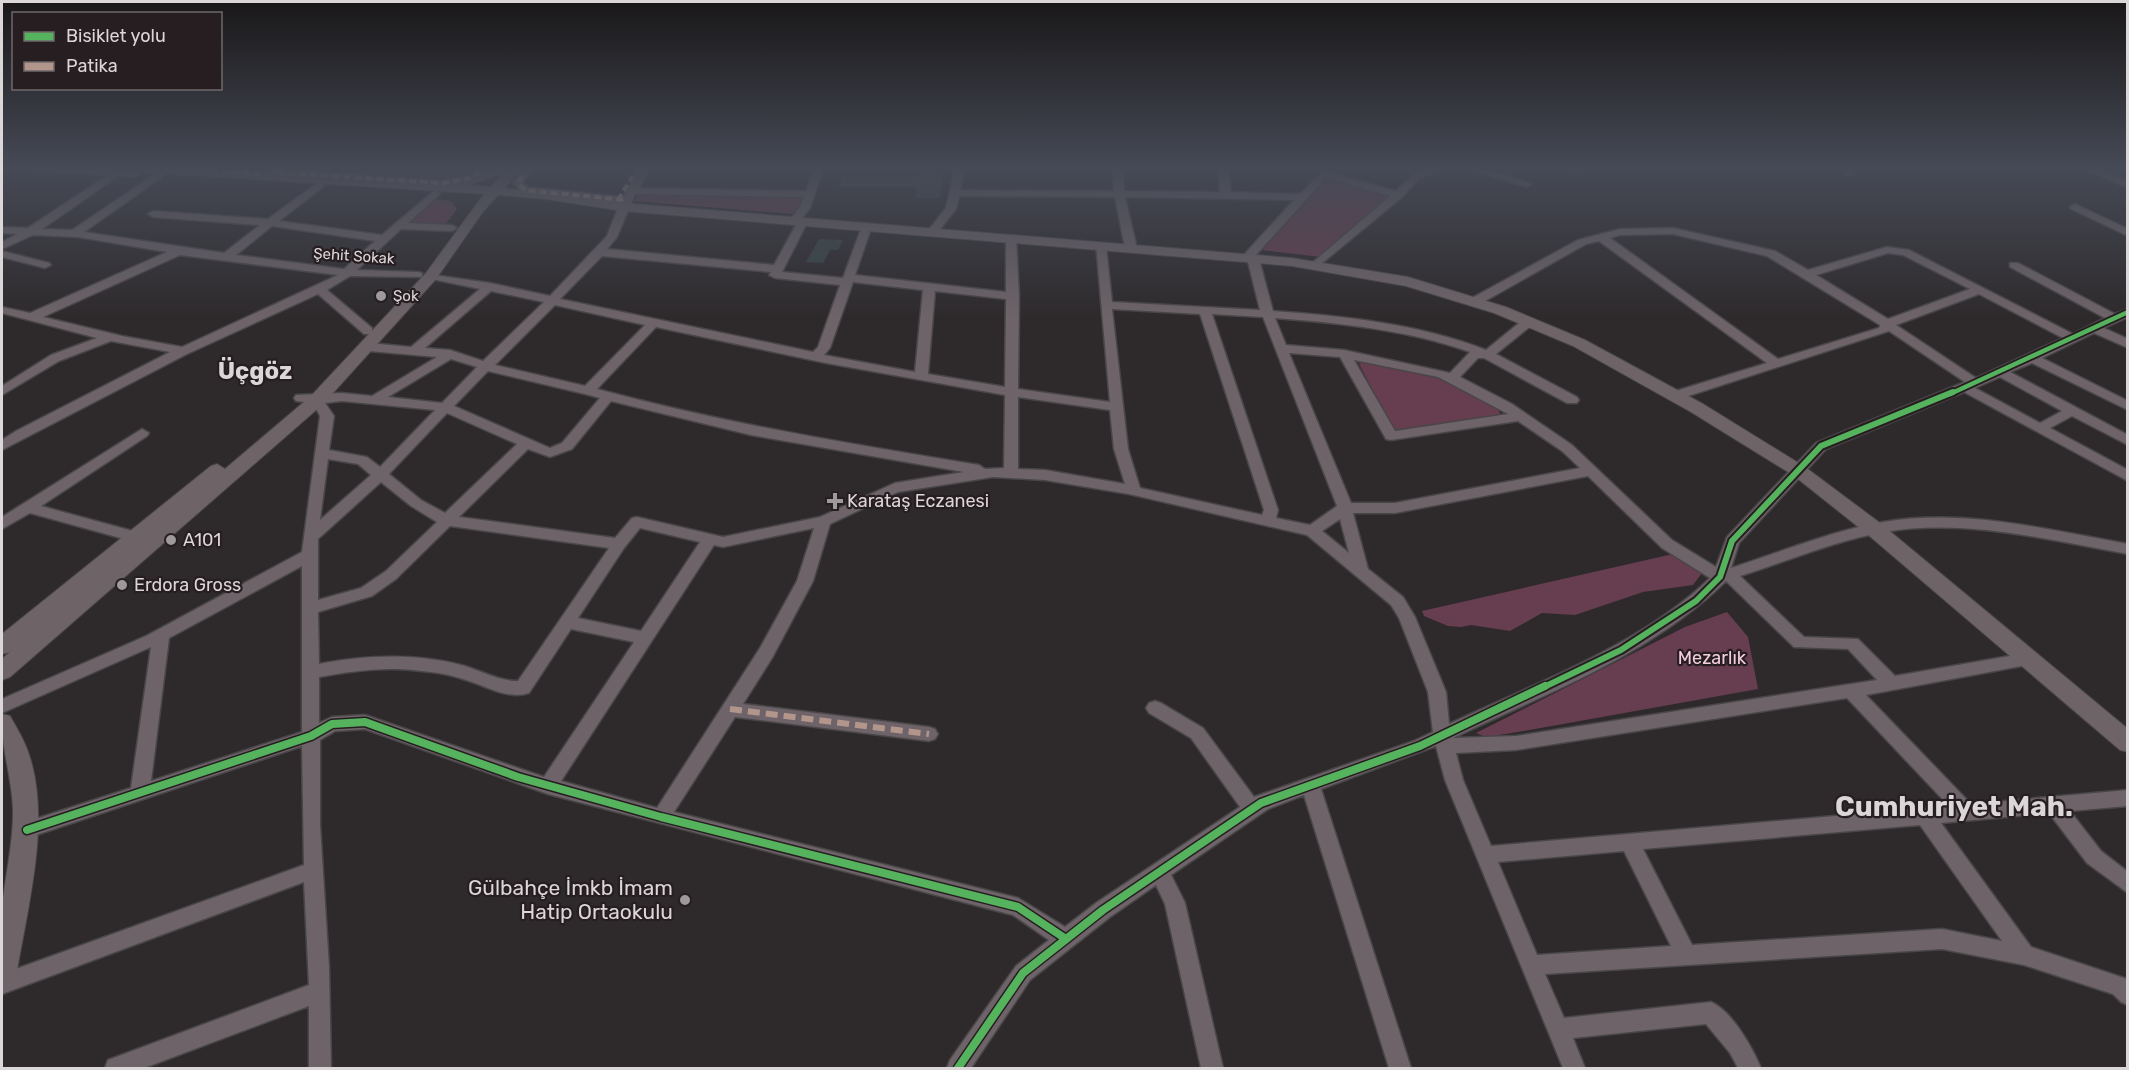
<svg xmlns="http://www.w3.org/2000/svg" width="2129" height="1070" font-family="Rubik,sans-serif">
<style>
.green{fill:#663e4f}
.building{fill:#384443}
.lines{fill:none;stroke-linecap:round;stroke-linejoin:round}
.minor-casing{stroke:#494648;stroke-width:3}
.major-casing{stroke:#494648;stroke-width:2}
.minor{fill:#6d6368;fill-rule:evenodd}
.major{fill:#6e6468;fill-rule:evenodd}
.quiet-far1{stroke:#b2968c;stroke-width:4;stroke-dasharray:7 4;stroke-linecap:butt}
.quiet{stroke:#b2968c;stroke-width:6;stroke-dasharray:12 6;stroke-linecap:butt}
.cycleway-far2-casing{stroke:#261e21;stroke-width:8}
.cycleway-far1-casing{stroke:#261e21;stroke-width:10}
.cycleway-casing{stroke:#261e21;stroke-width:11}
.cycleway-far2{stroke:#56b35d;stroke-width:4.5}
.cycleway-far1{stroke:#56b35d;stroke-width:6}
.cycleway{stroke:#56b35d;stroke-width:8}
.poi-dot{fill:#9e9a9c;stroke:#261e21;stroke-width:2}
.labels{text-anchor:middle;stroke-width:4.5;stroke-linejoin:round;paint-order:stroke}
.far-street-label{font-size:15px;fill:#dbd6d8;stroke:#261e21}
.far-poi-label{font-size:15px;fill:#dbd6d8;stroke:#261e21;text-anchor:start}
.poi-label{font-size:18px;fill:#dbd6d8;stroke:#261e21;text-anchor:start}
.park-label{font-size:18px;fill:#f4cddc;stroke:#261e21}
.near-poi-label{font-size:21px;fill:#dbd6d8;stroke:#261e21;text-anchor:end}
.district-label{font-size:24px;font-weight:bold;fill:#dbd6d8;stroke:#261e21}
.near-district-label{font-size:28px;font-weight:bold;fill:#dbd6d8;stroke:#261e21}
</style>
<rect width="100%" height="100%" fill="#2e2a2c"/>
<!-- green -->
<g class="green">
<polygon points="283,167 483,167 478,173 448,182 277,172"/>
<polygon points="1328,177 1389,194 1391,198 1321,257 1262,250"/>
<polygon points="639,193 805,196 799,210 792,214 634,201"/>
<polygon points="434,199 451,201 457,209 444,226 405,225"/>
<polygon points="1365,361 1449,381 1498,408 1501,417 1394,431 1359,364"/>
<polygon points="1673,554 1702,573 1693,585 1643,592 1575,615 1542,613 1510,631 1471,625 1461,627 1448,626 1424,616 1422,611"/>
<polygon points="1727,612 1748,637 1758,689 1524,731 1486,737 1476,733 1685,627"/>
</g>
<!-- building -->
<g class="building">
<polygon points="919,175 943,175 940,198 915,198 917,187 839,187 842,177 918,177"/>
<polygon points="819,239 843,240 838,250 830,250 823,263 806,262"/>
</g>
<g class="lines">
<defs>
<g id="minor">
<polygon points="272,167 443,180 470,175 480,167 491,167 477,179 443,186 273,175 268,172"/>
<path d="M524 167H534L523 183 528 187 623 197 640 167H650L639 188 806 191 814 167H824L810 208 802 218 808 221 782 272 843 278 862 226 867 223 872 226 855 275 1006 292V238L1012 235 1016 236 1019 296 1018 389 1110 402 1096 244H1104L1106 246 1112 302 1260 310 1248 262 1240 259 1294 200 1125 197 1137 248 1131 251 1125 248 1115 197 959 196 956 209 937 233H929L928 231 946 208 955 167H965L960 190 1114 191 1112 167H1122L1124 191 1220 192 1218 167H1228L1231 192 1300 194 1324 171 1396 191C1411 176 1423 167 1445 167L1419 179 1402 197 1315 269 1309 266 1311 264 1390 196 1326 178 1255 256 1259 259 1273 311C1344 316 1420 324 1486 350L1524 319H1532V325L1496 354 1577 397 1579 400 1577 403H1567L1484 358H1478L1460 377 1512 404 1572 445 1672 540 1716 567 1727 537 1816 443 1965 382 1889 331 1679 399H1669L1667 396 1669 393 1767 363 1599 241 1586 244 1478 305H1470V299L1578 240 1620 229 1673 228 1775 251 1808 270 1887 247 1909 250 2073 334 2105 318 2010 267V263H2018L2115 314 2128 309V317L2104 328 2128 339V348L2094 333 2042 358 2128 401V410L2032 363 2010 372 2128 435V445L2072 416 2050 428 2128 470V481L1964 392 1826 449 1739 543 1731 568C1781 552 1831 531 1883 522 1965 508 2048 530 2128 544V554C2048 540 1965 518 1884 532 1834 541 1788 561 1740 576L1804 637 1858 639 1895 676 2027 653 2033 654 2035 659 2033 664 2027 665 1866 695 1971 804 2128 790V806L2070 811 2101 851 2128 872V893L2087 863 2049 813 1941 823 2031 947 2127 979 2128 1005 2121 1002 2113 994 2024 965 1942 949 1545 974 1564 1018 1711 1002C1732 1011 1752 1047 1761 1068H1738L1730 1053 1706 1024 1573 1038 1585 1068H1563L1445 780 1436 746 1321 789 1411 1068H1389L1304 795 1268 809 1171 875 1185 903 1223 1068H1201L1165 904 1156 885 1110 917 1030 980 971 1068H947L950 1060 1016 966 1049 940 1013 915 548 794 365 729 335 731 320 740V825L329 967 331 1068H309V1006L144 1068H105L108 1060 116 1057 309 985 304 882 2 994V974L304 865 302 746 27 838 20 836 18 830 20 824 131 788 151 647 2 713V699L146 636 302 552 320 416 313 403 296 401 294 398 296 395 342 393 372 396 437 357 369 351 363 347 369 343 411 347 480 289 427 278V274L490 283 550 296 607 236 620 203 521 192 513 183ZM635 194 804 197 800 207 790 220 797 223 774 265 607 249 617 237ZM1673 234 1767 256 1880 325 1879 328 1778 359 1610 238 1620 235ZM1888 253 1903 255 1970 289 1888 319 1816 275ZM602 256 771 272 769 275 775 278 840 285 818 347 813 352 560 299ZM853 282 923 290 915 372 824 355 830 348ZM491 291 544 302 483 361 450 350 425 348ZM935 291 1006 299 1005 387 928 374ZM1979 294 2063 338 1976 378 1896 325ZM555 305 645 325 585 386 495 365ZM1112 309 1200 314 1264 510 1262 515 1140 488 1128 449ZM1212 314 1263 317 1337 506 1310 525 1276 518 1278 510ZM1275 318C1340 323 1408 330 1470 352L1450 373 1344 350 1286 345ZM656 327 826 363 1005 395 1004 468 985 469 979 465C850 444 723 423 597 389ZM1289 353 1340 357 1386 439 1391 440 1518 421 1562 451 1580 468 1395 503H1351ZM451 359 477 367 442 403 388 397ZM1354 360 1438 377 1508 414 1395 431ZM488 371 585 394 600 398 562 443 550 448 454 406ZM2000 377 2062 411 2040 423 1975 388ZM1018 397 1110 410 1114 449 1125 484 1045 470 1018 469ZM342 401 435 410 380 467 367 457 329 450 334 416 325 403ZM611 401 751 435 964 472 895 483 820 517 723 537 637 517 632 518 615 538 459 517 528 449 550 457 572 449ZM447 413 517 444 445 513 421 500 389 474ZM328 459 358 464 371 475 320 520ZM1588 476 1662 548 1710 578C1641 645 1536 683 1449 724L1446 692 1415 617 1403 597 1368 569 1353 513H1395ZM993 477 1045 480 1129 494 1307 535 1391 605 1399 618 1428 692 1433 732 1414 741 1254 797 1203 728 1161 703 1155 701 1149 703 1146 708 1149 713 1191 738 1240 807 1096 903 1065 927 1018 898 674 812 735 717 929 741 935 739 938 734 935 729 929 727 743 704 772 658 813 581 830 524 898 492ZM381 482 411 506 437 522 386 571 361 588 318 600V539ZM1340 519 1349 553 1322 531ZM450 526 609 548 518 681C498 681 480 670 461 665 413 653 367 655 319 664L318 612 372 596 396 579ZM640 528 700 542 641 631 578 618 624 548ZM814 528 797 581 760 648 657 808 561 781 714 545 723 547ZM302 566V732L151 781 169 638ZM1726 581 1794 647 1848 649 1877 680 1516 736 1453 738C1547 693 1651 655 1726 581ZM571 629 634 642 544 777 365 715 332 717 319 723V677C353 671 387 666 421 671 436 672 452 675 466 680 486 686 508 700 529 693ZM1847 698 1949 806 1491 846 1463 780 1456 753 1516 750ZM1920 825 2002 941 1942 929 1692 945 1643 849ZM1624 851 1671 946 1537 955 1498 862Z"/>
<polygon points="1462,167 1478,167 1532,184 1527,187"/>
<polygon points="1563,167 1581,167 1582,169 1577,172"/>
<polygon points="1838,167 1849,167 1855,174 1846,176"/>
<polygon points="2080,167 2093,167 2128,181 2128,188"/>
<path d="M117 169 122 172 121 174 42 229 72 230 158 172 162 173V177L84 232 224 253 260 225 153 217 148 214 153 211 268 219 320 181 324 182V186L279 221 382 235 435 190 440 193 439 195 408 223 452 225 457 228 452 231 401 229 357 270 418 272 422 273V277L350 276 327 290 372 328V334H364L318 294 187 354 2 450V440L16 431 170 352 111 341 59 361 2 395V386L51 355 97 338 2 313V307L30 313 167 252 78 237 33 235 2 249V242L17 234 2 233V227L28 228ZM272 226 375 241 344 269 236 255ZM180 255 338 275 182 347 122 336 43 317Z"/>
<polygon points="2075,204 2128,229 2128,236 2071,209 2070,207"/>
<polygon points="2,251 49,263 51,265 45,268 2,257"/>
<polygon points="142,429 149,433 147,436 41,506 140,533 143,537 140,541 135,542 30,513 2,529 2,517"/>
</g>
<g id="major">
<polygon points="31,167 186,167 452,184 493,167 503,167 503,173 470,185 491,187 509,167 522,167 505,188 623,203 1292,258 1408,277 1506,307 1585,340 1703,404 1805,467 1880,523 2128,729 2128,752 2120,750 1866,533 1793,475 1691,412 1573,346 1494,313 1406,286 1292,266 623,211 545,199 498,195 482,213 436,279 323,404 10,677 2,680 2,659 20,643 10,652 2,654 2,634 211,466 217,464 225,469 311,396 426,273 484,194 142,172 136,177 37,171"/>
<path d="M2 714 10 716C16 727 23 738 27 749 53 817 27 908 16 977L12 986 2 990C0 965 0 933 2 908 5 876 13 845 13 813 13 779 0 747 2 714Z"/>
</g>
</defs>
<!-- minor casing -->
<use href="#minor" class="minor-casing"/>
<!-- major casing -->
<use href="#major" class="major-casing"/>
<!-- minor -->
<use href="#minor" class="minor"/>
<!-- major -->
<use href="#major" class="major"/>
<!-- quiet-far1 -->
<g class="quiet-far1">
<polyline points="167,167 260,174"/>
<polyline points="277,167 273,172 443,183 473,177 486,167"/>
<polyline points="529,167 518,183 525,190 626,200"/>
<polyline points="618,200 638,167"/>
</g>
<!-- quiet -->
<polyline class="quiet" points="730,709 929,734"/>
<defs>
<polyline id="cycleway-far2" points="1950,394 2128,312"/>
<polyline id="cycleway-far1" points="1542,688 1621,650 1696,601 1720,577 1732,541 1821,446 1953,392"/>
<g id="cycleway">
<polyline points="27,830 311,736 332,724 365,722 518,777 661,817 1018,907 1066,939"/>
<polyline points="958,1068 1023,973 1103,910 1261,803 1420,746 1545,686"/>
</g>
</defs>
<!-- cycleway-far2 casing -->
<use href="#cycleway-far2" class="cycleway-far2-casing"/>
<!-- cycleway-far1 casing -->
<use href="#cycleway-far1" class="cycleway-far1-casing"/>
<!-- cycleway casing -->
<use href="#cycleway" class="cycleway-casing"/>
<!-- cycleway-far2 -->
<use href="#cycleway-far2" class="cycleway-far2"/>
<!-- cycleway-far1 -->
<use href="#cycleway-far1" class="cycleway-far1"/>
<!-- cycleway -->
<use href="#cycleway" class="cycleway"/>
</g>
<!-- sky -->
<linearGradient id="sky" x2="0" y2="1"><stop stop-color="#191718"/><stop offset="0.53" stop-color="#464a56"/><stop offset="1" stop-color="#464a56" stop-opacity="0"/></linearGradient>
<rect width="2129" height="317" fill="url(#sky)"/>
<!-- markers -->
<g class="poi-dot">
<circle cx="381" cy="296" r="6"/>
<path d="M832 492h6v6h6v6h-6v6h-6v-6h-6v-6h6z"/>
<circle cx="171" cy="540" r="6"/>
<circle cx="122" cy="585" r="6"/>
<circle cx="685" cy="900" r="6"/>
</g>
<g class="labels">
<!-- far-street labels -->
<g class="far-street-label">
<text transform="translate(354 256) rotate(4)" y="5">Şehit Sokak</text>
</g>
<!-- far-poi labels -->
<g class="far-poi-label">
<text x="393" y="301">Şok</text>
</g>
<!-- poi labels -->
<g class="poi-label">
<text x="847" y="507">Karataş Eczanesi</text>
<text x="183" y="546">A101</text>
<text x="134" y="591">Erdora Gross</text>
</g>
<!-- park labels -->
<g class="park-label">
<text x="1712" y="664">Mezarlık</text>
</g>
<!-- near-poi labels -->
<g class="near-poi-label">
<text x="673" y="895">Gülbahçe İmkb İmam<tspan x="673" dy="24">Hatip Ortaokulu</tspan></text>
</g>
<!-- district labels -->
<g class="district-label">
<text x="255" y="379">Üçgöz</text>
</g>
<!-- near-district labels -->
<g class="near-district-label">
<text x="1954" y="816">Cumhuriyet Mah.</text>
</g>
</g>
<!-- border -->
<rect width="2129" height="1070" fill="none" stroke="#dbd6d8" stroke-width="6"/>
<!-- legend -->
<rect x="12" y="12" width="210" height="78" fill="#261e21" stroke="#6e686a" stroke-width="1.5"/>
<rect x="24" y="32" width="30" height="9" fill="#56b35d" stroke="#6e686a" stroke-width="1.5"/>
<text x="66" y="42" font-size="18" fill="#dbd6d8">Bisiklet yolu</text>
<rect x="24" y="62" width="30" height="9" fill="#b2968c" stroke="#6e686a" stroke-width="1.5"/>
<text x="66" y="72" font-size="18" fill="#dbd6d8">Patika</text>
</svg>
